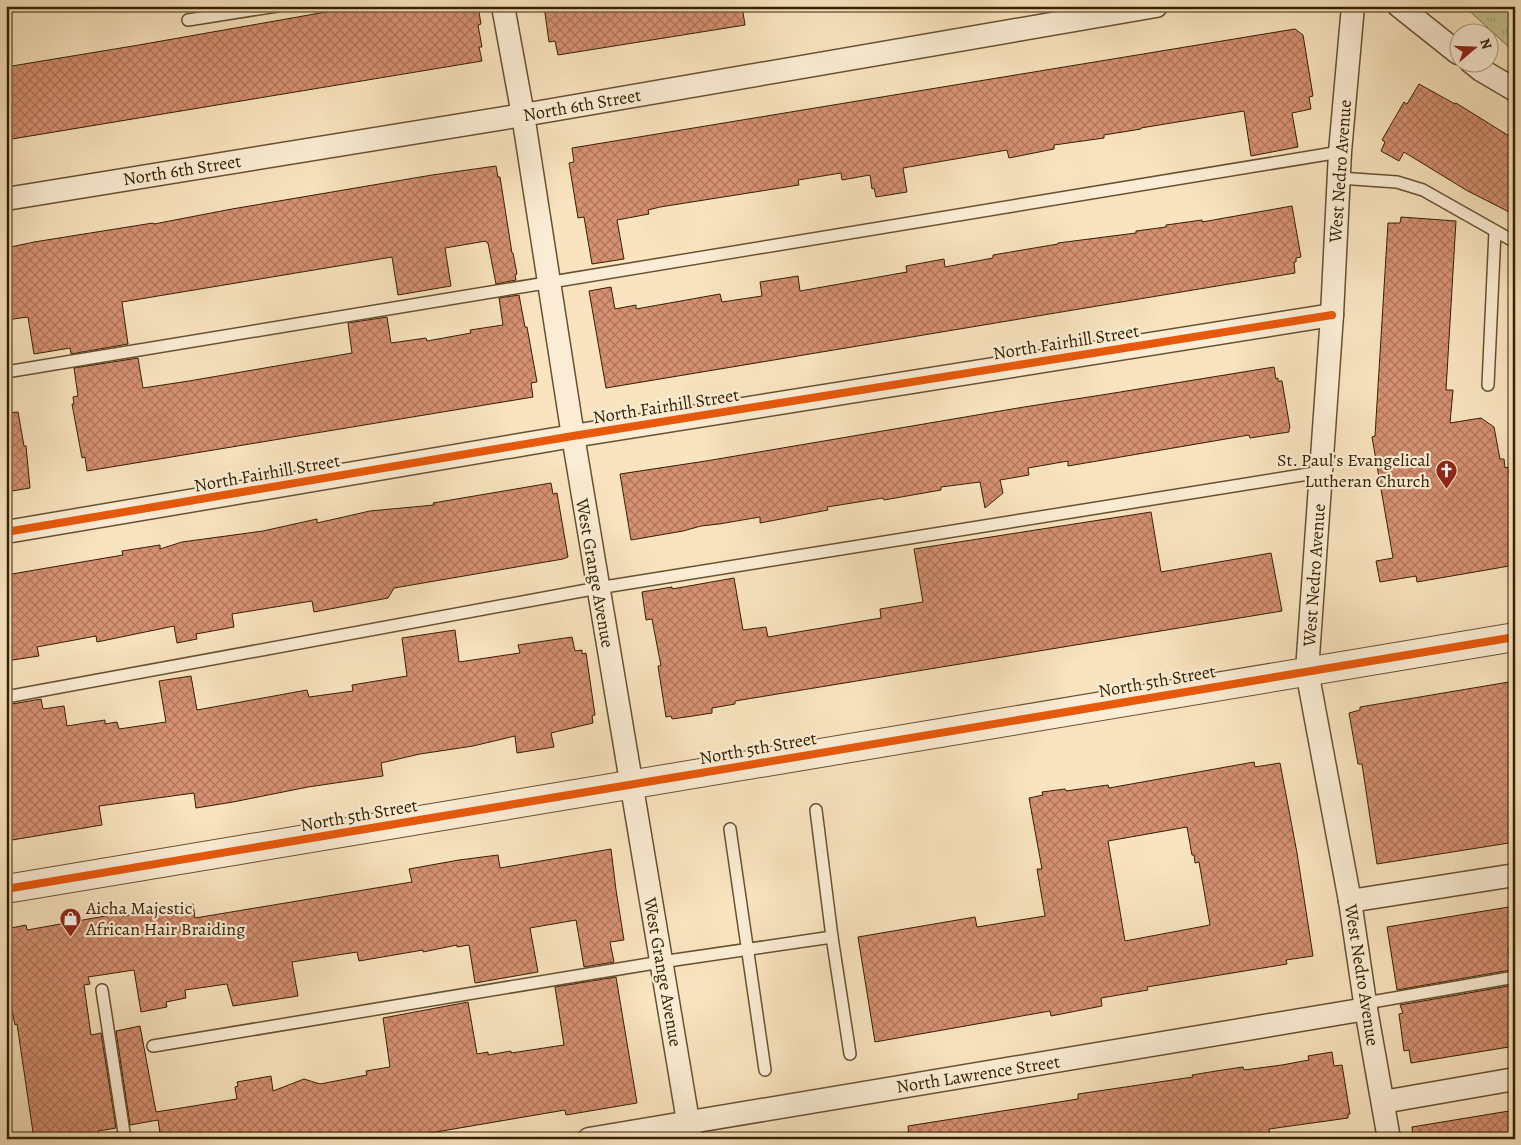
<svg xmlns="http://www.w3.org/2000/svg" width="1521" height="1145" font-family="Alegreya,serif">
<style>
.park{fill:url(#park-tufts);stroke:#7d7148}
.building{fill:url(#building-cross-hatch);stroke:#362001;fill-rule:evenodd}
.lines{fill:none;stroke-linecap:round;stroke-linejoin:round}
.service-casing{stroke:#675130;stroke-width:14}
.minor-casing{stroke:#675130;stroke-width:25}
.tertiary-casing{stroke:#675130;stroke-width:30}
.service{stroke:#fbedd5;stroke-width:11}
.minor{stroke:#fbedd5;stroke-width:22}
.tertiary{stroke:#fbedd5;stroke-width:28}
.cycleway-casing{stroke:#fbedd5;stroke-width:11}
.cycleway{stroke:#e8590c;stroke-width:8}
.labels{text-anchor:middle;stroke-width:4.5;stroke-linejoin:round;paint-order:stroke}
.street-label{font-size:18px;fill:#362001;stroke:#fbedd5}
.poi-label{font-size:18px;fill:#362001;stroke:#fbedd5;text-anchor:end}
</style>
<defs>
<pattern id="park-tufts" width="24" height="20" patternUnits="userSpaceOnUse" patternTransform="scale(1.25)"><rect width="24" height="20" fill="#c4c28e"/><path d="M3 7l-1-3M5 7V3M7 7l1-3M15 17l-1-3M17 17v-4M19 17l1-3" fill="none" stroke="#a9a679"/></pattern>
<pattern id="building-cross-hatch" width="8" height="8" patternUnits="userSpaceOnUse" patternTransform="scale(1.25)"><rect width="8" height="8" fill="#d69072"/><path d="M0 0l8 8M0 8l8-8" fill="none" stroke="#ae755b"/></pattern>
</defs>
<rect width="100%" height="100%" fill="#f9e4bf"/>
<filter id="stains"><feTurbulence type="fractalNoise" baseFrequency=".004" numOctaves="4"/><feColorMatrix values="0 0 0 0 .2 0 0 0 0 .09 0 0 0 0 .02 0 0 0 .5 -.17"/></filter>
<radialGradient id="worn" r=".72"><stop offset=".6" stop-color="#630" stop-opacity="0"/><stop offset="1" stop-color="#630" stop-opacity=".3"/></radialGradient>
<!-- park -->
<polygon class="park" points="1464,6 1515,6 1515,51 1512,50"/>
<!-- building -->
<g class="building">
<polygon points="360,6 478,6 481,24 478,25 482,47 479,47 482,61 6,140 6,67 139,45"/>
<polygon points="544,6 742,6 745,25 558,55 555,41 549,42"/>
<polygon points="1295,29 1303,35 1313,96 1309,97 1311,109 1292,113 1298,147 1251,156 1244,111 1141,128 1141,129 1104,135 1104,138 1054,145 1054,149 1009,158 1007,150 903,168 907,192 876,197 874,188 872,189 870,175 842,180 841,173 798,180 799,185 660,207 648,210 649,214 617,220 624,259 592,264 584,217 578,218 569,163 574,162 572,148"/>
<polygon points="1419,84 1455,104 1456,103 1514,139 1510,149 1515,151 1515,215 1466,190 1404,152 1399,161 1381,151 1385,142 1382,140 1404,102 1407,104"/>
<polygon points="496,166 498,177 500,177 512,253 513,253 517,274 515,275 516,280 496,284 488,243 487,243 486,241 445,248 451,286 398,295 392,257 122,302 128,344 71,354 70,348 34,354 28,317 6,320 6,248 34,242 153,223 154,224 232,209 432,175"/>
<polygon points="1292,206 1301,257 1296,258 1296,262 1294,262 1295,273 606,388 589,291 611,287 615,309 636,305 636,309 720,294 722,302 762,296 760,282 798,276 800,291 907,272 906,266 944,259 945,267 993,258 993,255 1058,244 1058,243 1136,233 1136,231 1166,227 1166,225 1202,220 1202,222"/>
<polygon points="1401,217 1456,221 1446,390 1453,390 1450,423 1481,418 1494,427 1500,459 1504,459 1505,468 1508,467 1515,507 1515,565 1417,582 1416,576 1380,582 1376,561 1393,558 1372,437 1375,436 1388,223 1400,223"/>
<polygon points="519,295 525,327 527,327 537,382 531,383 533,397 87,471 85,457 82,458 72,404 74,404 73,397 78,396 74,368 138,358 143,388 189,381 352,353 348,323 387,317 391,343 426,338 427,341 471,333 470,330 503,325 499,298"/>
<polygon points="1274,367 1276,379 1278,378 1278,381 1282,381 1290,428 1289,429 1289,432 1250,438 1249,435 1068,466 1068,461 1028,468 1029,475 1000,480 1003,493 985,508 980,482 941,487 941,490 884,500 883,498 827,507 828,510 760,523 760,517 719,524 701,526 683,531 631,540 620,474 706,461 1024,407 1108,394"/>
<polygon points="18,412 24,446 26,446 30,488 6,492 6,413"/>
<polygon points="551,483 553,494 557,493 568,557 563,559 394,588 388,598 314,612 312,601 232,614 234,627 196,634 197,639 177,643 174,626 97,642 96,636 37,647 39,656 6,661 6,575 123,555 122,551 160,545 160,549 182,542 263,531 317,519 317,523 370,511 434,505 433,503"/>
<polygon points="1151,512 1161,572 1271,553 1282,611 735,701 735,704 712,708 712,713 693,716 672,719 671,716 666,717 658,666 661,666 652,619 646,620 642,592 672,587 672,589 734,578 743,630 766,627 768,637 881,618 880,609 923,602 914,549"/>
<polygon points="455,630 459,662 520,653 518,645 572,637 575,651 582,650 582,654 586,653 595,715 592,716 593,723 551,733 554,747 517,753 515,736 473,746 420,754 381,763 383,776 308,787 233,802 196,808 194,793 99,806 102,825 6,841 6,705 41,699 43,709 64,706 67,726 105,720 105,724 117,722 119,729 166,722 159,681 191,676 197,710 307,690 309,697 353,691 352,685 407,676 402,638"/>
<polygon points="1515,681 1515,842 1377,864 1362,764 1358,764 1349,713 1360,710 1360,707"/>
<path d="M1254 762 1255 767 1280 763 1297 853 1313 956 1286 960 1287 964 1147 987 1148 990 1101 998 1102 1006 1051 1016 1050 1011 875 1042 858 937 975 917 977 927 1045 916 1037 869H1042L1029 798 1043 795 1042 792 1065 789 1066 791 1108 785 1109 788ZM1187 827 1192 855H1194L1195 863 1199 862 1210 925 1125 941 1108 841Z"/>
<polygon points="611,849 616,890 624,940 610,942 614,962 584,967 576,920 530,928 538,972 475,983 469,945 457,947 457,945 423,952 423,950 359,961 357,952 292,962 298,996 233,1006 227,984 185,990 186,998 166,1002 167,1007 141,1012 134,970 88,977 90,984 84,985 91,1035 101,1033 116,1128 98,1131 100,1139 34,1139 17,1024 15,1025 6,981 6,929 26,925 27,930 122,913 123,916 193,904 195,918 412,882 409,869 459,860 498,855 500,868"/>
<polygon points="1515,906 1515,948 1508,949 1511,970 1397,990 1387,927"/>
<polygon points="616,977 637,1103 566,1115 565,1110 395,1139 161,1139 158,1120 130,1125 116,1031 140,1026 156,1112 237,1099 235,1087 238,1086 237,1082 271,1076 273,1091 304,1079 320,1084 367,1075 366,1071 390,1067 383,1018 468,1002 477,1054 488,1052 488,1055 511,1051 511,1053 564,1045 555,987"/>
<polygon points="1514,985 1515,1046 1411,1063 1409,1050 1404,1051 1399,1014 1403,1013 1400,1005"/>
<polygon points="1332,1052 1334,1066 1342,1065 1350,1114 1348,1114 1348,1118 1269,1129 1270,1134 1239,1139 909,1139 908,1126 1078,1099 1078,1094 1193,1077 1192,1075 1216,1071 1243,1067 1244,1070 1282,1065 1309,1060 1308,1056"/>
<polygon points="1515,1110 1515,1139 1413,1139 1412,1127"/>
</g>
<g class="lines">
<defs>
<g id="service">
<polyline points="188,20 277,6"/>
<polyline points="1339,178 1397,182 1423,190 1515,242"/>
<polyline points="6,372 1340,152"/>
<polyline points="1488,385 1495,231"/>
<polyline points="6,697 598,588 1321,472"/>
<polyline points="816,810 832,937"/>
<polyline points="730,829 765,1070"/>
<polyline points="102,990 125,1139"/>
<polyline points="1366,1003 1515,977"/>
<polyline points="153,1046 661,962 832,937 850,1054"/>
</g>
<g id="minor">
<polyline points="503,6 523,115 573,436 691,1139"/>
<polyline points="1353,6 1340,152 1332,315 1307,671 1350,901 1366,1009 1389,1139"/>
<polyline points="1399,6 1458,53"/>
<polyline points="1471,62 1481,70 1515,90"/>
<polyline points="6,199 523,115 1156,6"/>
<polyline points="6,532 573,436 1332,315"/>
<polyline points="1350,901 1515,875"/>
<polyline points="1383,1102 1515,1079"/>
<polyline points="589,1139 1366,1009"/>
</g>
<polyline id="tertiary" points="6,889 1515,637"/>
</defs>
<!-- service casing -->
<use href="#service" class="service-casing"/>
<!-- minor casing -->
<use href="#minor" class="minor-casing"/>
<!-- tertiary casing -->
<use href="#tertiary" class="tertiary-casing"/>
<!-- service -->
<use href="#service" class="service"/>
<!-- minor -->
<use href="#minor" class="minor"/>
<!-- tertiary -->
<use href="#tertiary" class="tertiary"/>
<defs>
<g id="cycleway">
<polyline points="6,532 573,436 1332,315"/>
<polyline points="6,889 1515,637"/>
</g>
</defs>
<!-- cycleway casing -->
<use href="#cycleway" class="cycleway-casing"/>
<!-- cycleway -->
<use href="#cycleway" class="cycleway"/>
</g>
<!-- icons -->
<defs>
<symbol id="church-pin" viewBox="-11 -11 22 30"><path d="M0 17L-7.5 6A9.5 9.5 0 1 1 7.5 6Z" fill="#8f2418" stroke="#fbedd5"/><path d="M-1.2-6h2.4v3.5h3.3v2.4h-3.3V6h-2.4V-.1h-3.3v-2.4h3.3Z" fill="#fff"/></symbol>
<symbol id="shop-pin" viewBox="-11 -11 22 30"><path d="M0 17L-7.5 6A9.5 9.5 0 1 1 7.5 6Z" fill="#8f2418" stroke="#fbedd5"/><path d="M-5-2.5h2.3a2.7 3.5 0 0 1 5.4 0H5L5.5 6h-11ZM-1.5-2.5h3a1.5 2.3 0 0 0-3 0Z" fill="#fff"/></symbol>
</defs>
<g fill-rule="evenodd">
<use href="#church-pin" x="1434" y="458" width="25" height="34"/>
<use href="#shop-pin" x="58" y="906" width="25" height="34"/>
</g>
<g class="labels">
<!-- street labels -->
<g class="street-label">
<text transform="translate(582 105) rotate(-10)" y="6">North 6th Street</text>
<text transform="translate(182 170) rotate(-9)" y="6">North 6th Street</text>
<text transform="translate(1340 171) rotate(-86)" y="6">West Nedro Avenue</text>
<text transform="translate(1066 342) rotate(-9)" y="6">North Fairhill Street</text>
<text transform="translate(666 406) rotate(-9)" y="6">North Fairhill Street</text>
<text transform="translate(267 473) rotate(-10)" y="6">North Fairhill Street</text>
<text transform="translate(595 573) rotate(80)" y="6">West Grange Avenue</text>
<text transform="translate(1314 575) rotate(-86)" y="6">West Nedro Avenue</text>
<text transform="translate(1157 681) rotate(-10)" y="6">North 5th Street</text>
<text transform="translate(758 748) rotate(-10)" y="6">North 5th Street</text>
<text transform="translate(359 815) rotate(-10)" y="6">North 5th Street</text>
<text transform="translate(663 972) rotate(80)" y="6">West Grange Avenue</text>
<text transform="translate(1362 975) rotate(81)" y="6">West Nedro Avenue</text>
<text transform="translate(978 1074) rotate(-9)" y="6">North Lawrence Street</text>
</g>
<!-- poi labels -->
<g class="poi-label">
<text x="1430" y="466">St. Paul's Evangelical<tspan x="1430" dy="21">Lutheran Church</tspan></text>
<text x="86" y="914" text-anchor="start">Aicha Majestic<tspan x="86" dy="21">African Hair Braiding</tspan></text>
</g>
</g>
<!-- margin -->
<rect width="1521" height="1145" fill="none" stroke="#f9e4bf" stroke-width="25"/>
<rect x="8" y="8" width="1506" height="1130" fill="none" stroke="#362001" stroke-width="2.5"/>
<rect x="12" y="12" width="1496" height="1120" fill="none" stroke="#362001"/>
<!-- north arrow -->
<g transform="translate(1474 48) rotate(71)"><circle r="24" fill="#fbedd5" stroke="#ac9b80"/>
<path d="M0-4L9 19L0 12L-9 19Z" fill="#8f2418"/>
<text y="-8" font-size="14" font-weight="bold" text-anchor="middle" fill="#362001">N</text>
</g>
<rect width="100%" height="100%" filter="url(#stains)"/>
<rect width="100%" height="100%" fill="url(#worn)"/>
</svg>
